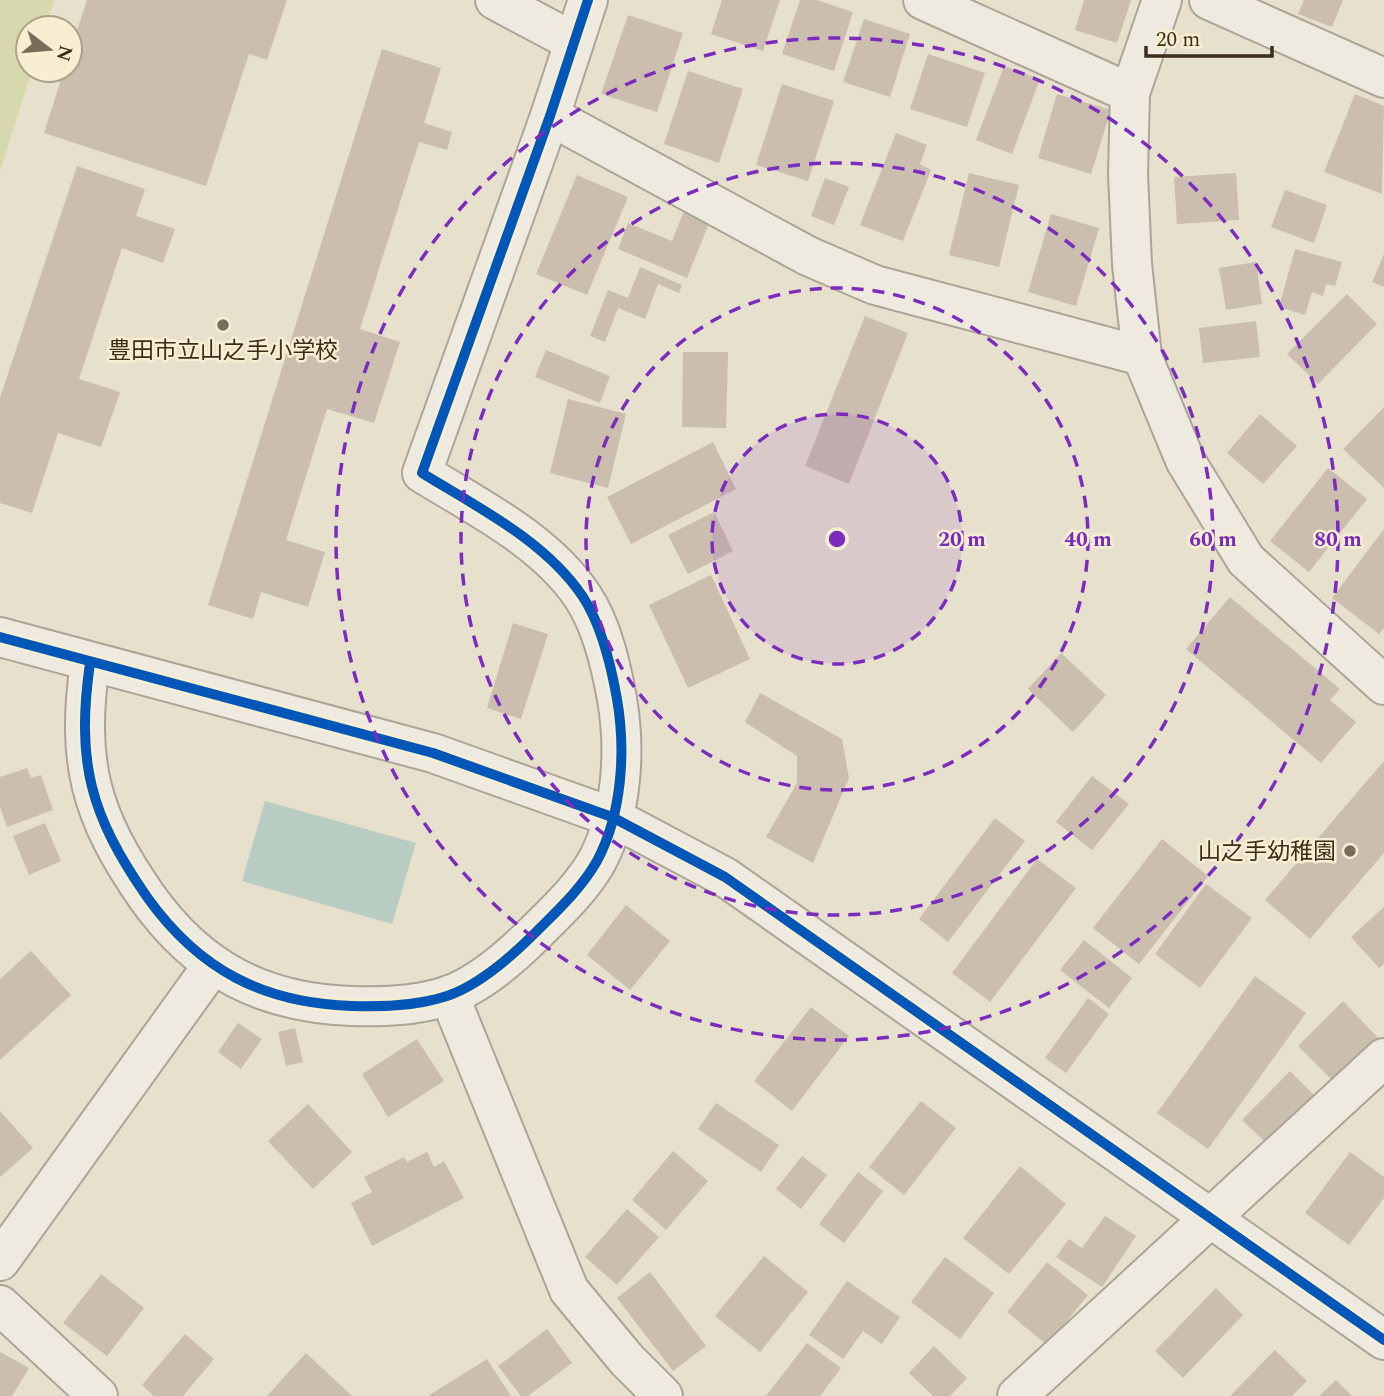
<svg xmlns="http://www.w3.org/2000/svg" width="1384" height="1396" font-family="Spectral,'Noto Sans JP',serif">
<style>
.green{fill:#d6d8ae}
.water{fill:#b9ccc1}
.building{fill:#cbbeae}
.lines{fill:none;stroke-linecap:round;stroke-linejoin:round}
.minor-casing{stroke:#aca496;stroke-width:42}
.tertiary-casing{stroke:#aca496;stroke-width:42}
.minor{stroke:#efeadf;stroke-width:38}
.tertiary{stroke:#efeadf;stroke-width:38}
.cycleway-casing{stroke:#f8efd2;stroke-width:15}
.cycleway{stroke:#0057b8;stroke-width:10}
.ring{fill:none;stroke:#7b2cbf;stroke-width:3.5;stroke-dasharray:12 9}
.poi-dot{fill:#786c5b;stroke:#f8efd2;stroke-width:2.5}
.labels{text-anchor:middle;stroke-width:5;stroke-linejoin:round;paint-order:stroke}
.poi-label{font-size:23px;fill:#3c2d1d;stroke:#f8efd2}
.centre{fill:#7b2cbf;stroke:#f8efd2;stroke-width:3.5}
.ring-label{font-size:21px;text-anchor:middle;font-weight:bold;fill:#7b2cbf;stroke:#f8efd2;stroke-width:5;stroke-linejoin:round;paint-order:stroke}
</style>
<rect width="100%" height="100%" fill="#e7e0cd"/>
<!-- green -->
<polygon class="green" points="0,0 54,0 45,28 28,28 28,70 32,70 0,171"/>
<!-- water -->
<polygon class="water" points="265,801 416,843 392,924 242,881"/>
<!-- building -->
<g class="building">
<polygon points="87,0 287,0 267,60 249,54 206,186 44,133 64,70 70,70 70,52"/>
<polygon points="722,0 780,0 763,51 711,34"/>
<polygon points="800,0 817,0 853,12 834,71 782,54"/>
<polygon points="1084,0 1131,0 1117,43 1075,30"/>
<polygon points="1304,0 1343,0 1332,27 1298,14"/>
<polygon points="628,15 683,33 657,112 601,94"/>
<polygon points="864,19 910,34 890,97 843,82"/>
<polygon points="382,49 441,68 424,123 452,132 447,150 419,142 360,329 400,342 374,423 327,409 286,540 325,552 308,607 261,592 253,619 208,605"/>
<polygon points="928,54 985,73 967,127 910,109"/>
<polygon points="1004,66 1040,79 1012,154 976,140"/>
<polygon points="688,71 743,89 719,163 664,144"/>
<polygon points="782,84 834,101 808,181 756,165"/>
<polygon points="1057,94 1111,110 1091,174 1038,158"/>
<polygon points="1355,94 1384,106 1382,194 1324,172"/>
<polygon points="896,133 927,145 920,164 931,170 903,241 860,225"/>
<polygon points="77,166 145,189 136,216 175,229 163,263 122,248 79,379 120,392 101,447 58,433 32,513 0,503 0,398"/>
<polygon points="969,173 1019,185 999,267 949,255"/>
<polygon points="1236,173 1239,220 1177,224 1174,177"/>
<polygon points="577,175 628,197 587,295 536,274"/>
<polygon points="825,178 849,187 834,225 811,216"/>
<polygon points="1285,190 1327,205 1314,243 1271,227"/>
<polygon points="684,211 710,221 687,278 618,249 628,223 672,241"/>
<polygon points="1051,214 1099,228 1076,306 1028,292"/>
<polygon points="1295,249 1342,262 1335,286 1326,284 1323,296 1312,292 1305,315 1279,307"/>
<polygon points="1384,254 1384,287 1372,282"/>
<polygon points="1256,262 1262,304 1226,310 1219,268"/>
<polygon points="640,267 682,285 679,293 658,284 645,319 618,308 605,342 590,336 608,290 628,298"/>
<polygon points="1347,294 1377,324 1318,384 1287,354"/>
<polygon points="865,316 908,333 849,484 805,466"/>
<polygon points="1256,321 1260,357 1203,363 1199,328"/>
<polygon points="546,350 610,376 600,403 535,377"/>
<polygon points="683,352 728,352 726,428 682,427"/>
<polygon points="568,399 626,414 608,488 550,473"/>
<polygon points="1384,407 1384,488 1343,449"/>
<polygon points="1260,414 1297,446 1263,484 1227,453"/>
<polygon points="713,442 736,489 631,544 607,497"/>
<polygon points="1328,468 1367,499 1309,572 1270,541"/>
<polygon points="714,512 733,551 688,574 668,535"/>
<polygon points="1384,529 1384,628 1379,634 1332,598"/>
<polygon points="711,575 750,659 688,688 649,605"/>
<polygon points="1230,597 1340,689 1330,700 1356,722 1321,763 1186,649"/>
<polygon points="513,623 548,634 521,719 487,708"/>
<polygon points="1061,653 1106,695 1073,732 1028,689"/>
<polygon points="760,693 842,739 849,778 813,863 766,837 797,783 797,756 745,722"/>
<polygon points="1384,761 1384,853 1310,939 1265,900"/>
<polygon points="27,768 31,778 41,775 53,810 7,827 0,807 0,777"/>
<polygon points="1092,776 1129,804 1092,850 1056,822"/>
<polygon points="995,818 1025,841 948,942 919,919"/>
<polygon points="45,823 61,861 29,875 13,836"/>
<polygon points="1162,839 1208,876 1139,964 1093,928"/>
<polygon points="1037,859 1076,888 990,1002 952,973"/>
<polygon points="1206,884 1252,918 1200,988 1155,954"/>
<polygon points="626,905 670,941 630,990 587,955"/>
<polygon points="1384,907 1384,964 1379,968 1351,937"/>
<polygon points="1084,940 1132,978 1109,1008 1060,970"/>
<polygon points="31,951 71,995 0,1060 0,979"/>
<polygon points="1255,976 1306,1013 1208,1149 1157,1113"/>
<polygon points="1088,998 1109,1014 1066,1073 1045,1058"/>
<polygon points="1343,1001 1381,1041 1337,1085 1298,1046"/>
<polygon points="811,1007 849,1036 792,1111 754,1081"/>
<polygon points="238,1023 262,1039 241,1069 218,1052"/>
<polygon points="295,1028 303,1062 286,1066 278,1032"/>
<polygon points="417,1039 444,1081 388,1117 362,1074"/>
<polygon points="1290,1071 1315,1096 1267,1144 1242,1120"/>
<polygon points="921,1101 956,1128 904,1195 869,1167"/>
<polygon points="716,1103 779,1145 761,1172 698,1129"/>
<polygon points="308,1104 352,1152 313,1189 268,1141"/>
<polygon points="0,1111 33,1148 0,1177"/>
<polygon points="673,1151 708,1181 666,1230 632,1200"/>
<polygon points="427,1152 434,1167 444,1161 464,1198 372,1246 351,1203 372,1192 364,1177 404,1157 407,1162"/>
<polygon points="1350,1152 1384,1177 1384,1198 1349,1245 1305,1213"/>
<polygon points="802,1156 827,1175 801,1209 776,1189"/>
<polygon points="1020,1166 1066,1204 1009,1274 963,1238"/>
<polygon points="858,1172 883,1191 844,1243 819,1224"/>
<polygon points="627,1209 659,1237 617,1285 585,1257"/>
<polygon points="1105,1216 1136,1236 1102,1287 1056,1257 1069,1239 1082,1248"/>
<polygon points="764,1256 808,1292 760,1352 715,1316"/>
<polygon points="945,1257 994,1293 960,1339 911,1302"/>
<polygon points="1047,1262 1088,1295 1047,1345 1007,1312"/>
<polygon points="650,1272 706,1346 673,1371 617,1298"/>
<polygon points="101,1274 144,1308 107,1356 63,1323"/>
<polygon points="847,1281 900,1317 882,1344 863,1331 843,1359 809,1335"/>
<polygon points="1216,1288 1243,1315 1183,1378 1155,1351"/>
<polygon points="547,1329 572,1363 528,1396 521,1396 498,1366"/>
<polygon points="185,1334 214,1359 183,1396 154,1396 142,1385"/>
<polygon points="807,1343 841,1368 820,1396 766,1396"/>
<polygon points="934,1346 967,1378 950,1396 933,1396 909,1373"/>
<polygon points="1275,1350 1307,1381 1292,1396 1230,1396"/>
<polygon points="0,1352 29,1368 12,1396 0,1396"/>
<polygon points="306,1353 352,1396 267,1396"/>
<polygon points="487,1359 511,1396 428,1396"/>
<polygon points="1336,1380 1352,1396 1319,1396"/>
</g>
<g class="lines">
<defs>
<g id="minor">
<polyline points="495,0 574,42"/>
<polyline points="923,0 1130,93"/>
<polyline points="1162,0 1130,93 1128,174 1132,264 1142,356 1185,460 1246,560 1384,685"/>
<polyline points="1209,0 1384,78"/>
<polyline points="550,116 808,256 875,285 1142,356"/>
<path d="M90 663C76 762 90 815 147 897 199 970 263 1003 352 1006 384 1007 416 1006 447 996 479 985 511 957 535 933 557 911 581 889 597 861 622 814 626 751 617 699 611 665 602 626 583 597 546 541 477 507 422 473L550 116 588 0"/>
<polyline points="449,995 569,1290 627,1360 663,1396"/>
<polyline points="0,1261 212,966"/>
<polyline points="0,1305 98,1396"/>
<polyline points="1017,1396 1384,1058"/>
</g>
<polyline id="tertiary" points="0,637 433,753 612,817 725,877 1384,1340"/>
</defs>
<!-- minor casing -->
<use href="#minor" class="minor-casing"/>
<!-- tertiary casing -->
<use href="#tertiary" class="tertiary-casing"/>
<!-- minor -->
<use href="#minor" class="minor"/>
<!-- tertiary -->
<use href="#tertiary" class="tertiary"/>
<defs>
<g id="cycleway">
<polyline points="0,637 433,753 612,817 725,877 1384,1340"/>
<path d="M90 663C76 762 90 815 147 897 199 970 263 1003 352 1006 384 1007 416 1006 447 996 479 985 511 957 535 933 557 911 581 889 597 861 622 814 626 751 617 699 611 665 602 626 583 597 546 541 477 507 422 473L550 116 588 0"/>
</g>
</defs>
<!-- cycleway casing -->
<use href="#cycleway" class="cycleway-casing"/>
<!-- cycleway -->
<use href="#cycleway" class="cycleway"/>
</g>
<!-- distance rings -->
<circle cx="837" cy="539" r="125" fill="#7b2cbf" fill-opacity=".12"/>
<g class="ring">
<circle cx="837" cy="539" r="125"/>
<circle cx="837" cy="539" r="251"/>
<circle cx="837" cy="539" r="376"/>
<circle cx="837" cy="539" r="501"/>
</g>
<!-- markers -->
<g class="poi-dot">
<circle cx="223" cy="325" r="7"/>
<circle cx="1350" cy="851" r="7"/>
</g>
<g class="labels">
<!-- poi labels -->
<g class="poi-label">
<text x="223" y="358">豊田市立山之手小学校</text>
<text x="1336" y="859" text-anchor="end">山之手幼稚園</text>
</g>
</g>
<circle cx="837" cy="539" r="10" class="centre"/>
<g class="ring-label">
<text x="962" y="546">20 m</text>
<text x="1088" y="546">40 m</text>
<text x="1213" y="546">60 m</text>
<text x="1338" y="546">80 m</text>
</g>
<!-- north arrow -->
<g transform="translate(49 49) rotate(106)"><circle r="33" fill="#f8efd2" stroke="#ada18a" stroke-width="2"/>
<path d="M0-5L12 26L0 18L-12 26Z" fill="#786c5b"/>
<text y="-10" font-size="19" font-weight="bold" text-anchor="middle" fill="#3c2d1d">N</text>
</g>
<!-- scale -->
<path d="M1146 46v10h126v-10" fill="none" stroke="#3c2d1d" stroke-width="3.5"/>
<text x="1156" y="46" font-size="21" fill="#3c2d1d" stroke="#f8efd2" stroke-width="5" paint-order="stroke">20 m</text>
</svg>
